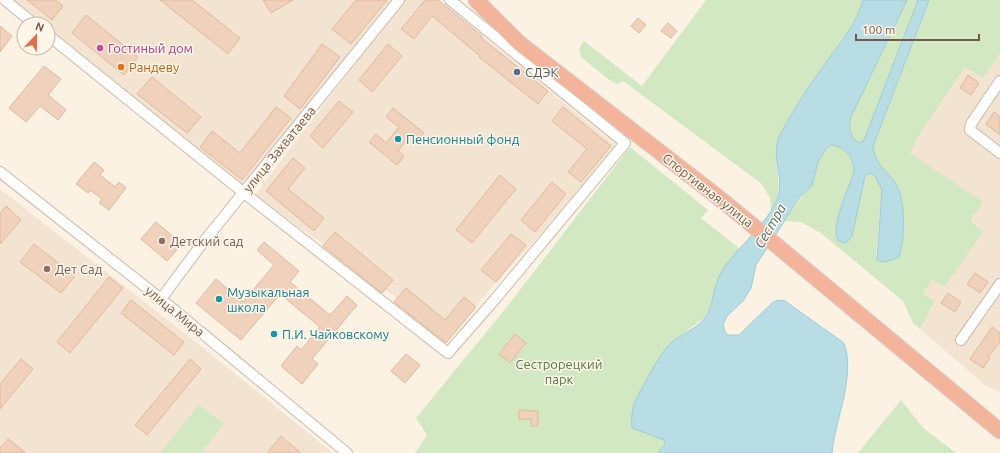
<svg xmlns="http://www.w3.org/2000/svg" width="1000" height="453" font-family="Ubuntu,sans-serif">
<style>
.residential{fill:#f3e4d2}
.green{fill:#d1e8c2}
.water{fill:#b8dde4;stroke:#9fccd6}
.building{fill:#f0d1bb;stroke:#e2b89c}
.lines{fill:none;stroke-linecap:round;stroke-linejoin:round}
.minor-casing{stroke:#ccbaaa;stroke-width:12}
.highway-casing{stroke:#d8d1cc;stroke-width:17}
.minor{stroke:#fff;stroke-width:10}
.highway{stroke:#f4b49b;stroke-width:15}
.hotel-dot{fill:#d1479c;stroke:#fff6e9;stroke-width:1.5}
.food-dot{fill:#e8710a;stroke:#fff6e9;stroke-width:1.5}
.service-dot{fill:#5c6f8a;stroke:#fff6e9;stroke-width:1.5}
.culture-dot{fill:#0f9aa8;stroke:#fff6e9;stroke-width:1.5}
.education-dot{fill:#8d6e63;stroke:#fff6e9;stroke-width:1.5}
.labels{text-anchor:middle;stroke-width:3;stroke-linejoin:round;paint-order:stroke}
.hotel-label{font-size:13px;fill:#b23c85;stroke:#fff6e9;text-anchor:start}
.food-label{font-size:13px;fill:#c56008;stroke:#fff6e9;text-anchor:start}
.service-label{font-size:13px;fill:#4e5e75;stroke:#fff6e9;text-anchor:start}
.culture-label{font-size:13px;fill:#0d838f;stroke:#fff6e9;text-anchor:start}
.street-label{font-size:13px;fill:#73594a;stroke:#fff6e9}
.education-label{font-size:13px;fill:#785e54;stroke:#fff6e9;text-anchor:start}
.park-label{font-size:13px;fill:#517842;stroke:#fff6e9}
.water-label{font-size:14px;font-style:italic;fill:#41737f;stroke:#fff6e9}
</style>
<rect width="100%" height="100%" fill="#fbf2e3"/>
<!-- residential -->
<g class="residential">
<polygon points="9,0 391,0 247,183 241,184 48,31 48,24 39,24"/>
<polygon points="404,0 439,0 618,147 449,336 255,195"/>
<polygon points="1000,53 1000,392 986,386 920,329 935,302 923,294 932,280 944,287 984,230 970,221 910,153 921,132 965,67 983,78"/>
<polygon points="0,189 202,347 333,453 0,453"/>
</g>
<!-- green -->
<g class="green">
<path d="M706 0H863C856 24 842 41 827 61 810 85 792 111 779 137 769 167 788 180 771 211L770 198 762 184 623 81 617 84 612 82 582 58C578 51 579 48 584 41L642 86Z"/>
<path d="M907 0H918L864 140 860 143C850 139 849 128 850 119Z"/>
<path d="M929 0H1000V53L983 78 965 67 921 132 910 153 983 202 970 221 984 231 944 287 932 280 923 294 935 301 920 329 913 323 903 301 822 234 801 222 785 221 815 178C815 165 820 149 833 145 847 149 854 157 854 172L836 225 854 230C856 216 858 180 869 173L875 176 882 190 876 255 901 250 903 223 890 176 877 162 873 146Z"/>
<polygon points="630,147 708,210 701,218 740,249 718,277 710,307 704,318 668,345 634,404 632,428 664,440 665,444 658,453 415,453 427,435 416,418 506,308"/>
<polygon points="901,400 923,428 956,453 858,453"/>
<polygon points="199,405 224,424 201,453 160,453"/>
</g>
<!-- water -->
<path class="water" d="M863 0H907L850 119C849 128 850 139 860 143L864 140 918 0H929L873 146C874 163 887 171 896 184 906 201 905 239 899 257 892 260 884 264 877 260L882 190 875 176 870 173 865 176 852 236 848 241 844 243 838 241C830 226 849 188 854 172 854 157 847 149 833 145L827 147 818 162 812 186 800 197 756 265 751 288 743 301 727 316 723 325 725 332 728 335H739L772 303 778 300 785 301 844 343C856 376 835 420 832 453H658L665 444 664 440 632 428C631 421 632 410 634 404 640 391 660 353 670 344 680 334 695 330 704 319 715 305 712 286 722 271 736 248 770 222 778 196 784 175 771 161 779 137 792 111 810 85 827 61 842 41 856 24 863 0Z"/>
<!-- building -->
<g class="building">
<polygon points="27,0 56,0 63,6 52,20"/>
<polygon points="160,0 192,0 240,38 228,54"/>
<polygon points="263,0 293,0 271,13"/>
<polygon points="356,0 387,0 351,44 332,29"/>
<polygon points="425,0 438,0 482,36 481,38 548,91 538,104 479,57 480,56 432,16 414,39 401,29"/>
<polygon points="86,15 138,57 124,75 72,33"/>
<polygon points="638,18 646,25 639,33 631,26"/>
<polygon points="668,23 677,31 671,38 661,31"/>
<polygon points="0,26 12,36 0,52"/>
<polygon points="322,44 340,57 300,109 284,96"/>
<polygon points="388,44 402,56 372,92 359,80"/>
<polygon points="44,66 61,79 48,95 66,110 58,120 40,106 26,122 9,108"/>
<polygon points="968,75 979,83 971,95 960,88"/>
<polygon points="152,77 201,117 187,133 137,94"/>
<polygon points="339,101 353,112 323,148 310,136"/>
<polygon points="276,107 291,118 242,180 200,147 212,131 240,153"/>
<polygon points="563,107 611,146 581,182 568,172 587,149 552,121"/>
<polygon points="393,108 424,133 417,142 410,136 398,151 404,156 397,165 369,142 376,134 386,143 399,127 386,117"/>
<polygon points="994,112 1000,117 1000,135 986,124"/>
<polygon points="293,158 305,168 288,189 324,218 314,231 266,191"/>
<polygon points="94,162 104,170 100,175 115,187 119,182 126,188 109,210 99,203 102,199 90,190 88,193 76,184"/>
<polygon points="500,175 516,189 472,243 456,230"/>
<polygon points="552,182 566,194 535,232 521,220"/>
<polygon points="6,206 21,220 0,244 0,214"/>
<polygon points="156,222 182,244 167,261 141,239"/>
<polygon points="335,232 393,280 382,293 323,246"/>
<polygon points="511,234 526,245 496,282 481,270"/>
<polygon points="264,242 299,271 290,282 330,315 347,296 357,305 312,359 318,364 302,384 281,366 297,346 301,350 320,327 280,294 241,340 196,303 216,279 243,302 274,265 257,250"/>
<polygon points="34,244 75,276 61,293 20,262"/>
<polygon points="975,273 988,282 980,293 967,284"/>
<polygon points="109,277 123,288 70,353 57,342"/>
<polygon points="406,288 445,320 464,297 476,307 446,343 394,302"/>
<polygon points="948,293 961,302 955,312 941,303"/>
<polygon points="131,300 184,342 174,355 121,313"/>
<polygon points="992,327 1000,333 1000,342 988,357 990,358 983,368 970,359"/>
<polygon points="515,334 526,343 510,363 499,354"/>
<polygon points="406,354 420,365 405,383 391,371"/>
<polygon points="21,359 33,369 0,409 0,384"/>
<polygon points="190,359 201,369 147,435 135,425"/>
<polygon points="519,410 538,411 538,426 531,426 531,419 519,419"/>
<polygon points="281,436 301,453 267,453"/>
<polygon points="8,439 26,453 0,453 0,448"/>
</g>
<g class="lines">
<defs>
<g id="minor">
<polyline points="5,0 34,24"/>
<polyline points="48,35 244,193 448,353 496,298 625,143 450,0"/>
<polyline points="1000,81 971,124 970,130 1000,153"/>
<polyline points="0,172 161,299 347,453"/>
<polyline points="161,299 201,245 399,0"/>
<polyline points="961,340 1000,284"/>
</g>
<polyline id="highway" points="476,0 519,43 723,201 1000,431"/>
</defs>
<!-- minor casing -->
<use href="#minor" class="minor-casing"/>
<!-- highway casing -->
<use href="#highway" class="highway-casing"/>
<!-- minor -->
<use href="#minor" class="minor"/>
<!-- highway -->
<use href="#highway" class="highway"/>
</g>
<!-- markers -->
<circle class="hotel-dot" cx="100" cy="48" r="4"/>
<circle class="food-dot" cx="121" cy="67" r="4"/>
<circle class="service-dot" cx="517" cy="72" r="4"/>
<g class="culture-dot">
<circle cx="398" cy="139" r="4"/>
<circle cx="219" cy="299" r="4"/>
<circle cx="274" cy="334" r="4"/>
</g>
<g class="education-dot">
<circle cx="162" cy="241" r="4"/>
<circle cx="47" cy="269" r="4"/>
</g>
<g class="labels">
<!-- hotel labels -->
<g class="hotel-label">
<text x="108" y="53">Гостиный дом</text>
</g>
<!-- food labels -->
<g class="food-label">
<text x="129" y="72">Рандеву</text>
</g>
<!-- service labels -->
<g class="service-label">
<text x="525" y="77">СДЭК</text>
</g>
<!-- culture labels -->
<g class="culture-label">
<text x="406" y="144">Пенсионный фонд</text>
<text x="227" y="297">Музыкальная<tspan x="227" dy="15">школа</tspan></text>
<text x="282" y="339">П.И. Чайковскому</text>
</g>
<!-- street labels -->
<g class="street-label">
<text transform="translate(279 149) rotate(-51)" y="5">улица Захватаева</text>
<text transform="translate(708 190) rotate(38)" y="5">Спортивная улица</text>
<text transform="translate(175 311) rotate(39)" y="5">улица Мира</text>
</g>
<!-- education labels -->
<g class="education-label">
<text x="170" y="246">Детский сад</text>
<text x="55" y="274">Дет Сад</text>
</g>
<!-- park labels -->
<g class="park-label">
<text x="559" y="369">Сестрорецкий<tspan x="559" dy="15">парк</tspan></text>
</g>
<!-- water labels -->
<g class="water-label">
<text transform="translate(770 226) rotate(-60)" y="5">Сестра</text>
</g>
</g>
<!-- north arrow -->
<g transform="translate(36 36) rotate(22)"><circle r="19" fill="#fff6e9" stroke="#c7b7a9"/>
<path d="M0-3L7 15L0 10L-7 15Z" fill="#e26f4b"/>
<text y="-6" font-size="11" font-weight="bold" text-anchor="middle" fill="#73594a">N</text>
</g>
<!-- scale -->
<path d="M856 34v6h123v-6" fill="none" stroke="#73594a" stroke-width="2"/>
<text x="862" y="34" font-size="12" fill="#73594a" stroke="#fff6e9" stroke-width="3" paint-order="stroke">100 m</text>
</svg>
